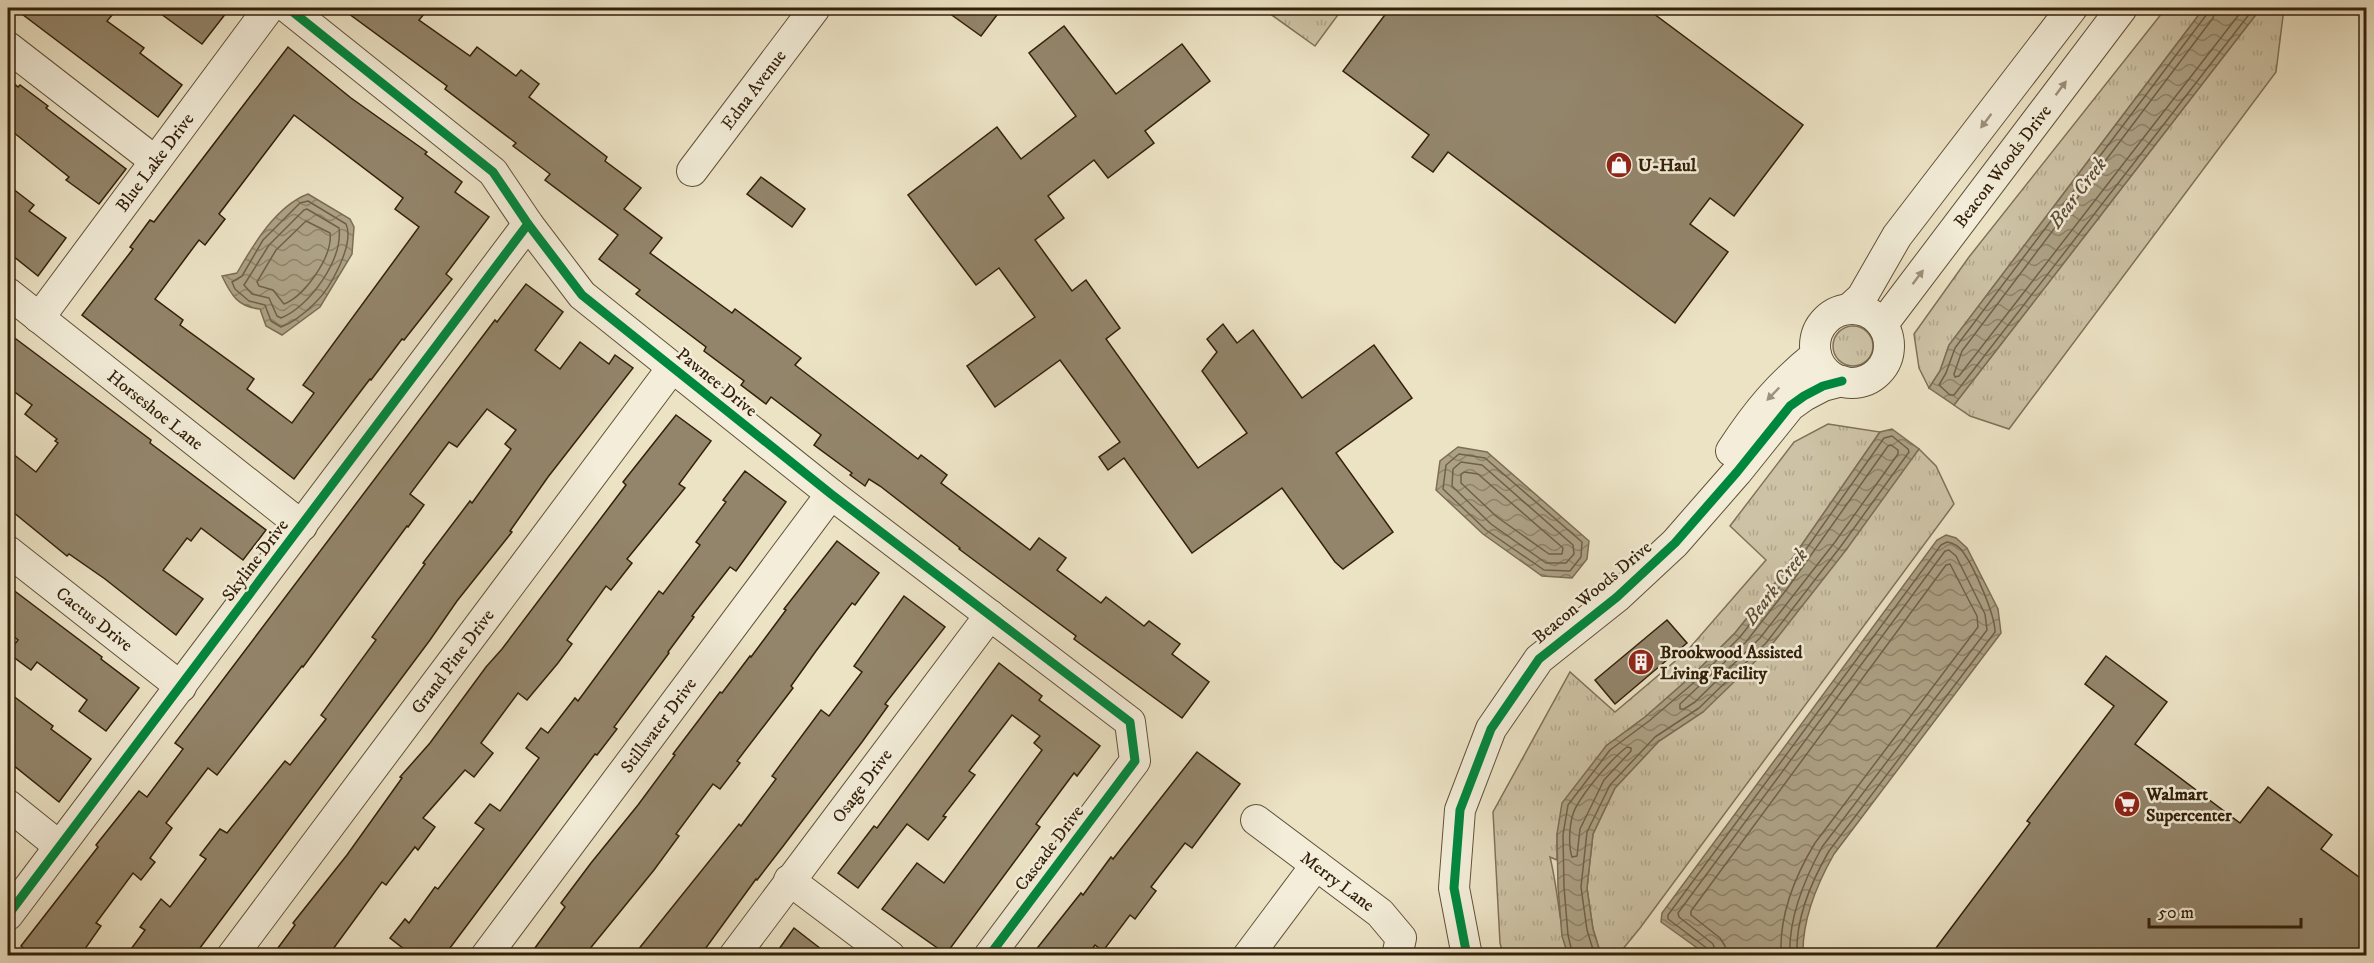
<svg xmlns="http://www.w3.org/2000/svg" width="2374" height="963" font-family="'IM FELL DW Pica',serif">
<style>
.grass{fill:url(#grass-tufts);stroke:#807158;stroke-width:1.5}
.water{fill:url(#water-waves);stroke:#7c6d54;stroke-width:1.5}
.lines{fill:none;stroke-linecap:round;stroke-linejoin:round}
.shore{stroke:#706048;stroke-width:1.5}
.building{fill:#93856b;stroke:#33200a;stroke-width:1.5;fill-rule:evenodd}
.minor-casing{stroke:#615139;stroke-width:32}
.minor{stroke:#f3edd9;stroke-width:30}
.cycleway-casing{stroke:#f3edd9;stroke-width:13}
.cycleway{stroke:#00873e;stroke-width:9}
.oneway{fill:#9d917c}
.labels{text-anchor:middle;stroke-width:5;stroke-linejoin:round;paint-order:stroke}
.street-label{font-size:18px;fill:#33200a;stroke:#f3edd9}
.poi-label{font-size:18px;font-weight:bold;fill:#33200a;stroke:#f3edd9;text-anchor:start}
.water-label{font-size:20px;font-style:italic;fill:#5e4d35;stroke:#f3edd9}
</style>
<defs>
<pattern id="grass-tufts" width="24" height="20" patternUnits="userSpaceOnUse" patternTransform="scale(1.5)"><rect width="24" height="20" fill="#cdc2a5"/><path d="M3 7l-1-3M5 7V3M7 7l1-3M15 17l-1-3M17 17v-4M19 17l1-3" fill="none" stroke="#b0a68d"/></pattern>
<pattern id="water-waves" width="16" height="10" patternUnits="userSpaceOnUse" patternTransform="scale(1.5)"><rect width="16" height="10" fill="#ada185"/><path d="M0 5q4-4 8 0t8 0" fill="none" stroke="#8d836b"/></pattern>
</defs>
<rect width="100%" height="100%" fill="#ece3c5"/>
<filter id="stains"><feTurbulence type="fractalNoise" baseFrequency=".00333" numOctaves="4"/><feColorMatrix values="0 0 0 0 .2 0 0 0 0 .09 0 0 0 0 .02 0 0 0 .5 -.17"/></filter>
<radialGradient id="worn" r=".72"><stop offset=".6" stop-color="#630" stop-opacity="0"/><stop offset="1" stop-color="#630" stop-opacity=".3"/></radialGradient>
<!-- grass -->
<g class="grass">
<polygon points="1262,8 1343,8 1315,46"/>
<polygon points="2166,8 2204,8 1949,345 1940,371 1929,388 1919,368 1914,334 1969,257"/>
<polygon points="2261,8 2284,8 2276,72 2009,429 1970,416 1954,405"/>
<circle cx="1853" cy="346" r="20"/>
<path d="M1828 424 1880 432 1776 582 1735 633 1694 674 1645 717 1606 746 1557 834V860L1550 857C1558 889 1559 923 1568 955H1503L1500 943 1493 812 1570 672 1615 712 1687 651 1766 560 1730 526 1794 442Z"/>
<polygon points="1919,449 1936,466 1954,504 1640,928 1618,955 1601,955 1593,929 1587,888 1593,834 1615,788 1659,741 1703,712"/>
</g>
<!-- water -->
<g class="water">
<polygon points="2204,8 2261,8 1954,405 1929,388 1940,371 1949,345"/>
<path d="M308 194 350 219 354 227 352 254 320 307 282 335 266 326 260 309C238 307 231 295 222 276L237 273C253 245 276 206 308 194Z"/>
<polygon points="1892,429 1919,449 1846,550 1770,647 1703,712 1659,741 1615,788 1593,834 1587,888 1593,929 1601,955 1568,955 1562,936 1558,887 1557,834 1562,803 1606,746 1645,717 1694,674 1735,633 1776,582 1880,432"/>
<polygon points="1458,447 1487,452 1589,541 1587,559 1572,578 1542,576 1483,534 1436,490 1440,461"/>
<path d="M1946 535 1956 538 1967 548 1998 609 2001 633 1834 854C1817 884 1802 920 1803 955H1707L1661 922 1662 913 1937 540Z"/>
</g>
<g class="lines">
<!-- shore -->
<g class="shore">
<polyline points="2208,8 2207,14 1955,348 1946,373 1939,385 1950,395 1954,395 2254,8"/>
<polyline points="2216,8 2213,18 1962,351 1954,374 1955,377 1959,376 2244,8"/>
<path d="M308 201 346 224C355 244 330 289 315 303 306 312 292 323 281 327L271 321 265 305 249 301 235 289 232 282 242 276 263 240 300 203Z"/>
<path d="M304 210 307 209 339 228C343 260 309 307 281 318L277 316 269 298 252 294 244 285 269 245Z"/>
<path d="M306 221 330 233C333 256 305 296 284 304L273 290 259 286 257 282 276 250Z"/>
<polygon points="1891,445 1898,450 1898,454 1835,542 1760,638 1695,702 1684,709 1680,709 1680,704 1746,642 1787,589 1888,446"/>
<polygon points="1459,454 1485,458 1582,542 1581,557 1570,571 1544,570 1486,530 1443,489 1446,465"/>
<polygon points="1461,462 1482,465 1573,545 1574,554 1566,563 1546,563 1491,524 1452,486 1453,469"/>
<polygon points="1464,472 1478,474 1563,548 1562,554 1549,554 1497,517 1461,483 1461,474"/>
<path d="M1627 747 1631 748V751L1604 780 1580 829 1577 856 1572 857C1568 845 1569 819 1576 807 1586 789 1611 759 1627 747Z"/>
<polyline points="1573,956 1568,935 1564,887 1563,835 1568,805 1610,750 1649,721 1698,679 1740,637 1781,585 1884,438 1892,436 1908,449 1909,452 1841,546 1766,643 1699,708 1655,737 1610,785 1587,832 1581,887 1587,930 1595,956"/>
<path d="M1710 956 1708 949 1668 919V915L1941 545 1947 542C1953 543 1959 546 1963 552 1974 567 1995 614 1995 632L1829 851C1811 882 1795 919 1797 956"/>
<path d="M1717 956 1713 944 1679 917 1678 913 1945 551 1949 550 1956 556 1985 614 1987 630 1822 847C1804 880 1788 918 1790 956"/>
<path d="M1726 956 1725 946 1720 938 1691 915V911L1946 565 1950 564 1977 616 1978 627 1815 843C1795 876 1779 916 1781 956"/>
</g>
</g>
<!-- building -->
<g class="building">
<polygon points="14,8 118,8 107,21 144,48 140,53 182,85 158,117"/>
<polygon points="153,8 230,8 202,44"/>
<polygon points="341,8 429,8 419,20 470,56 477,47 516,76 521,70 539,84 529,97 607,157 605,161 641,188 624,209 662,238 650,253 732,313 735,309 801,358 795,365 918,459 921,455 947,475 941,483 1030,550 1039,538 1066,558 1057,570 1101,603 1106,597 1144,626 1149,621 1180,644 1172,654 1209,682 1182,718 1074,639 1076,636 959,549 960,548 880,486 869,479 865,486 850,475 852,473 814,445 821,435 771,397 766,404 741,385 744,381 704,351 706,347 636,294 640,290 599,259 618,235 545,180 550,174 513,146 516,143 445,89 447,86"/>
<polygon points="942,8 986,8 997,15 981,36"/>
<polygon points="1390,8 1646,8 1803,125 1734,216 1710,198 1690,224 1728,252 1675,323 1448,152 1433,172 1412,157 1429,135 1343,71"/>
<polygon points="1064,26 1116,94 1182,44 1210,81 1145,131 1154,143 1108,178 1094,160 1048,196 1064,218 1035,240 1072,291 1086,280 1120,328 1106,339 1198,468 1247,433 1202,371 1217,352 1207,339 1223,324 1237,343 1253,330 1302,398 1374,345 1412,398 1336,453 1393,532 1343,569 1335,562 1282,488 1192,553 1124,458 1108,470 1099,457 1120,442 1060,360 995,407 967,366 1035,317 999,268 976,285 908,195 997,127 1021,159 1076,116 1029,53"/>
<path d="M288 47 351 98 427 152 425 154 462 182 455 192 489 217 446 274 452 279 404 340 402 339 371 380 370 379 294 479 82 315 133 249 130 247 150 220 154 222ZM294 115 403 198 395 209 419 227 303 385 314 393 292 423 247 389 254 379 180 325 183 320 155 299 199 240 205 245 225 219 219 214Z"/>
<polygon points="8,78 18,87 20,85 48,106 46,108 126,169 99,204 66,180 69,177 8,128"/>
<polygon points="761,177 805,209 792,227 747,194"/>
<polygon points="8,185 34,205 29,211 66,238 38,276 8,252"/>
<polygon points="526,284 563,312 535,350 560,369 580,342 609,364 615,355 633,368 548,477 510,531 512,532 457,601 430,640 194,956 126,956 145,930 140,927 161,899 170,907 206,859 200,855 220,829 227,833 285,761 290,765 326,719 321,715 376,640 372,637 425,564 423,563 470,501 472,503 511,449 505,444 516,430 487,409 457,447 449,442 410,494 424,505 408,527 407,526 303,667 302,666 217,775 208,768 166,823 172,828 150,858 155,862 141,880 133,873 96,923 101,926 80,956 33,956 21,946 98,847 96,845 139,791 147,797 183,749 175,743 495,320 497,322"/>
<polygon points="8,333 151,440 150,443 266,530 243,560 201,528 191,541 187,538 163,570 203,599 176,635 105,579 69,554 67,556 8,508 8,450 36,472 58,443 55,441 57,439 25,414 32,405 8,387"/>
<polygon points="676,415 711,441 679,484 685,488 627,559 632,563 611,590 606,586 567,640 572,644 558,663 527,700 518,693 481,743 493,753 474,777 465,770 423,818 435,827 418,850 415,847 386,885 382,882 328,956 272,956 295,925 293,923 347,855 402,778 400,777 430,743 486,667 502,649 626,485 623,482"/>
<polygon points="745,471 786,502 736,571 730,567 692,616 694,617 668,652 669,653 614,727 617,729 597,755 595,754 444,956 413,956 390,938 405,919 409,923 435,887 438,889 484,829 475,823 490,804 500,811 539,758 526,748 541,728 548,733 575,698 578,701 659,591 663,594 700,545 696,542 726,502 723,500"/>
<polygon points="837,541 879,573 855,605 852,603 816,651 791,686 793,688 737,761 740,763 720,789 713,784 676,834 679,836 654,870 584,956 529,956 565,907 561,903 591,863 638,805 675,755 673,754 720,692 722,693 750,656 751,657 786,610 784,609"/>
<polygon points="8,586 102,657 101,659 139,688 106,731 79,711 87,700 37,662 31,670 8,653 18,640 8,632"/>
<polygon points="904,596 945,627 885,704 888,706 862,742 784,845 757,880 756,879 700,956 633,956 739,824 741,826 776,779 772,776 821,710 829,716 862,672 854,666"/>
<polygon points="1667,620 1687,643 1615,704 1595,680"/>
<polygon points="2106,656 2167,702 2135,744 2240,823 2268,787 2332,835 2321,849 2367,883 2367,956 1930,956 2030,823 2027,821 2114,706 2085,684"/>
<polygon points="999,663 1042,696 1039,700 1100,746 1077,776 1074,773 1036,824 1040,827 946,954 882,909 917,863 944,883 1042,750 1034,743 1040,736 1012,715 969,771 975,775 943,816 946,817 928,840 907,824 858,888 838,873 874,826 877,828"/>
<polygon points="8,692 53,726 51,729 91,759 59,802 8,761"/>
<polygon points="1197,752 1240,784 1192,848 1185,843 1151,887 1156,891 1135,919 1130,915 1103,951 1095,945 1087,956 1031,956 1081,893 1083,895 1111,857 1113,859"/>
<polygon points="794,928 830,956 774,956"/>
</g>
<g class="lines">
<defs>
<g id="minor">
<polyline points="288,8 493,172 528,224 582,295 831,494 1130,722 1135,761 989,956"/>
<polyline points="8,47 155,161"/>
<path id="s1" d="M692 171 815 8"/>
<path id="s2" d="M8 293 302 526"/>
<circle cx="1852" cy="346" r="37"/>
<polyline points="1849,309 1862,297 1897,236 2072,8"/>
<path id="s3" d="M39 318 269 8"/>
<path id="s4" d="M1883 324 2122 8"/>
<path d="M1731 451C1757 411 1779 385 1816 355"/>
<path id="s5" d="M8 551 181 687"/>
<polyline points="8,805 59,846"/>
<path id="s6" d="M1256 820 1380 913 1401 938 1397 956"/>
<polyline points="789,880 890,956"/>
<polyline points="8,915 528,224"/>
<path id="s7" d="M232 956 672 368"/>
<path id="s8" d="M486 956 831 494"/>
<path id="s9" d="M734 956 990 615"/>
<polyline points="1248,956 1316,865"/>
<polyline points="1467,956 1454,888 1460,810 1491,729 1539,659 1617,597 1675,543 1737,472 1790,406 1804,396 1823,386 1842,381"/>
</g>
</defs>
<!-- minor casing -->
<use href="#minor" class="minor-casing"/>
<!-- minor -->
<use href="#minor" class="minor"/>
<defs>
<g id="cycleway">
<polyline points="288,8 493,172 528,224 582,295 831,494 1130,722 1135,761 989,956"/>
<polyline points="8,915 528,224"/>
<polyline points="1467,956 1454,888 1460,810 1491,729 1539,659 1617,597 1675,543 1737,472 1790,406 1804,396 1823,386 1842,381"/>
</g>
</defs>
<!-- cycleway casing -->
<use href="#cycleway" class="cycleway-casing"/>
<!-- cycleway -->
<use href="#cycleway" class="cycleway"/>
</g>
<!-- one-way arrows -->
<defs><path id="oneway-solid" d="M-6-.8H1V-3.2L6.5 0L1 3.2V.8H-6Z" transform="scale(1.5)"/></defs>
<g class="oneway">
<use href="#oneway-solid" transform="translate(2061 88) rotate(-53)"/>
<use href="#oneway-solid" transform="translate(1986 121) rotate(127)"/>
<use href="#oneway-solid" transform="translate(1918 277) rotate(-53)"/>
<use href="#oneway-solid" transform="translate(1773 394) rotate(134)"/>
</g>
<!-- icons -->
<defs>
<symbol id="shop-disc" viewBox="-11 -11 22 22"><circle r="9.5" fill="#8f2418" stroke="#f3edd9"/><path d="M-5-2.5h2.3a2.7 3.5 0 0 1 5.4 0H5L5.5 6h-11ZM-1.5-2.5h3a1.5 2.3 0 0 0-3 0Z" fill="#fff"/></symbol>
<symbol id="building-disc" viewBox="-11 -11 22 22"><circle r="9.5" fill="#8f2418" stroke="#f3edd9"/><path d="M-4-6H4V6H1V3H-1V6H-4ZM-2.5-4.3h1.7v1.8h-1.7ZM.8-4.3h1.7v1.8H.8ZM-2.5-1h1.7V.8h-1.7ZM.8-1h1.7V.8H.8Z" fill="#fff"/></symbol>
<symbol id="supermarket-disc" viewBox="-11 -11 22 22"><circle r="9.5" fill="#8f2418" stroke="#f3edd9"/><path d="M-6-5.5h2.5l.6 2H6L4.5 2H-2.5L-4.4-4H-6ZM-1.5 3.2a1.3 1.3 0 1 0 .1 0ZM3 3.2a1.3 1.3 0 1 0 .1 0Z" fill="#fff"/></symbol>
</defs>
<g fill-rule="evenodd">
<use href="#shop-disc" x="1604" y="150" width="30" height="30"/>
<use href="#building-disc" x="1626" y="647" width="30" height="30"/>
<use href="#supermarket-disc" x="2112" y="789" width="30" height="30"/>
</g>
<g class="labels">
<!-- street labels -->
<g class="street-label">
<text dy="6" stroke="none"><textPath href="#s1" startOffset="102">Edna Avenue</textPath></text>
<text dy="6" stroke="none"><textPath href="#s3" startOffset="194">Blue Lake Drive</textPath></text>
<text dy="6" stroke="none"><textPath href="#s4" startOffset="198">Beacon Woods Drive</textPath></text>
<text transform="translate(717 382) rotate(39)" y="6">Pawnee Drive</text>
<text dy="6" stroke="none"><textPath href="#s2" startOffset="188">Horseshoe Lane</textPath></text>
<text transform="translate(255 560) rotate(-53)" y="6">Skyline Drive</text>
<text transform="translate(1592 592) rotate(-40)" y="6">Beacon Woods Drive</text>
<text dy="6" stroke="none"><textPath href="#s5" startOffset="110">Cactus Drive</textPath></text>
<text dy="6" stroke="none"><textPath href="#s7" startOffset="368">Grand Pine Drive</textPath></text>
<text dy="6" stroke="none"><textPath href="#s8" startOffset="288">Stillwater Drive</textPath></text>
<text dy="6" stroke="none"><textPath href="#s9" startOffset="213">Osage Drive</textPath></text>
<text transform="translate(1049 848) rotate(-53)" y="6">Cascade Drive</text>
<text dy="6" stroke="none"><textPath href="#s6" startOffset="102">Merry Lane</textPath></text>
</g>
<!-- poi labels -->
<g class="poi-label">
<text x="1638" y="171">U-Haul</text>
<text x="1660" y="658">Brookwood Assisted<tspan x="1660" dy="21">Living Facility</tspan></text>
<text x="2146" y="800">Walmart<tspan x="2146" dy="21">Supercenter</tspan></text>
</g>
<!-- water labels -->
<g class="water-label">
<text transform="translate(2077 192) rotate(-53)" y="7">Bear Creek</text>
<text transform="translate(1775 586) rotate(-52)" y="7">Beark Creek</text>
</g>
</g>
<!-- margin -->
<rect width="2374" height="963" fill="none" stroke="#ece3c5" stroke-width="30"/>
<rect x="9" y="9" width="2356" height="945" fill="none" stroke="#33200a" stroke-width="3"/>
<rect x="15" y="15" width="2344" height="933" fill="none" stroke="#33200a" stroke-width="1.5"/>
<!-- scale -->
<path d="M2149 918v9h152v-9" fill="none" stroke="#33200a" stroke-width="3"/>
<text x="2158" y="918" font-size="18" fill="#33200a" stroke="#f3edd9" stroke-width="4.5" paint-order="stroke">50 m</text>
<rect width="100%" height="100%" filter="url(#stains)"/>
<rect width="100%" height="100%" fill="url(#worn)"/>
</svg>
